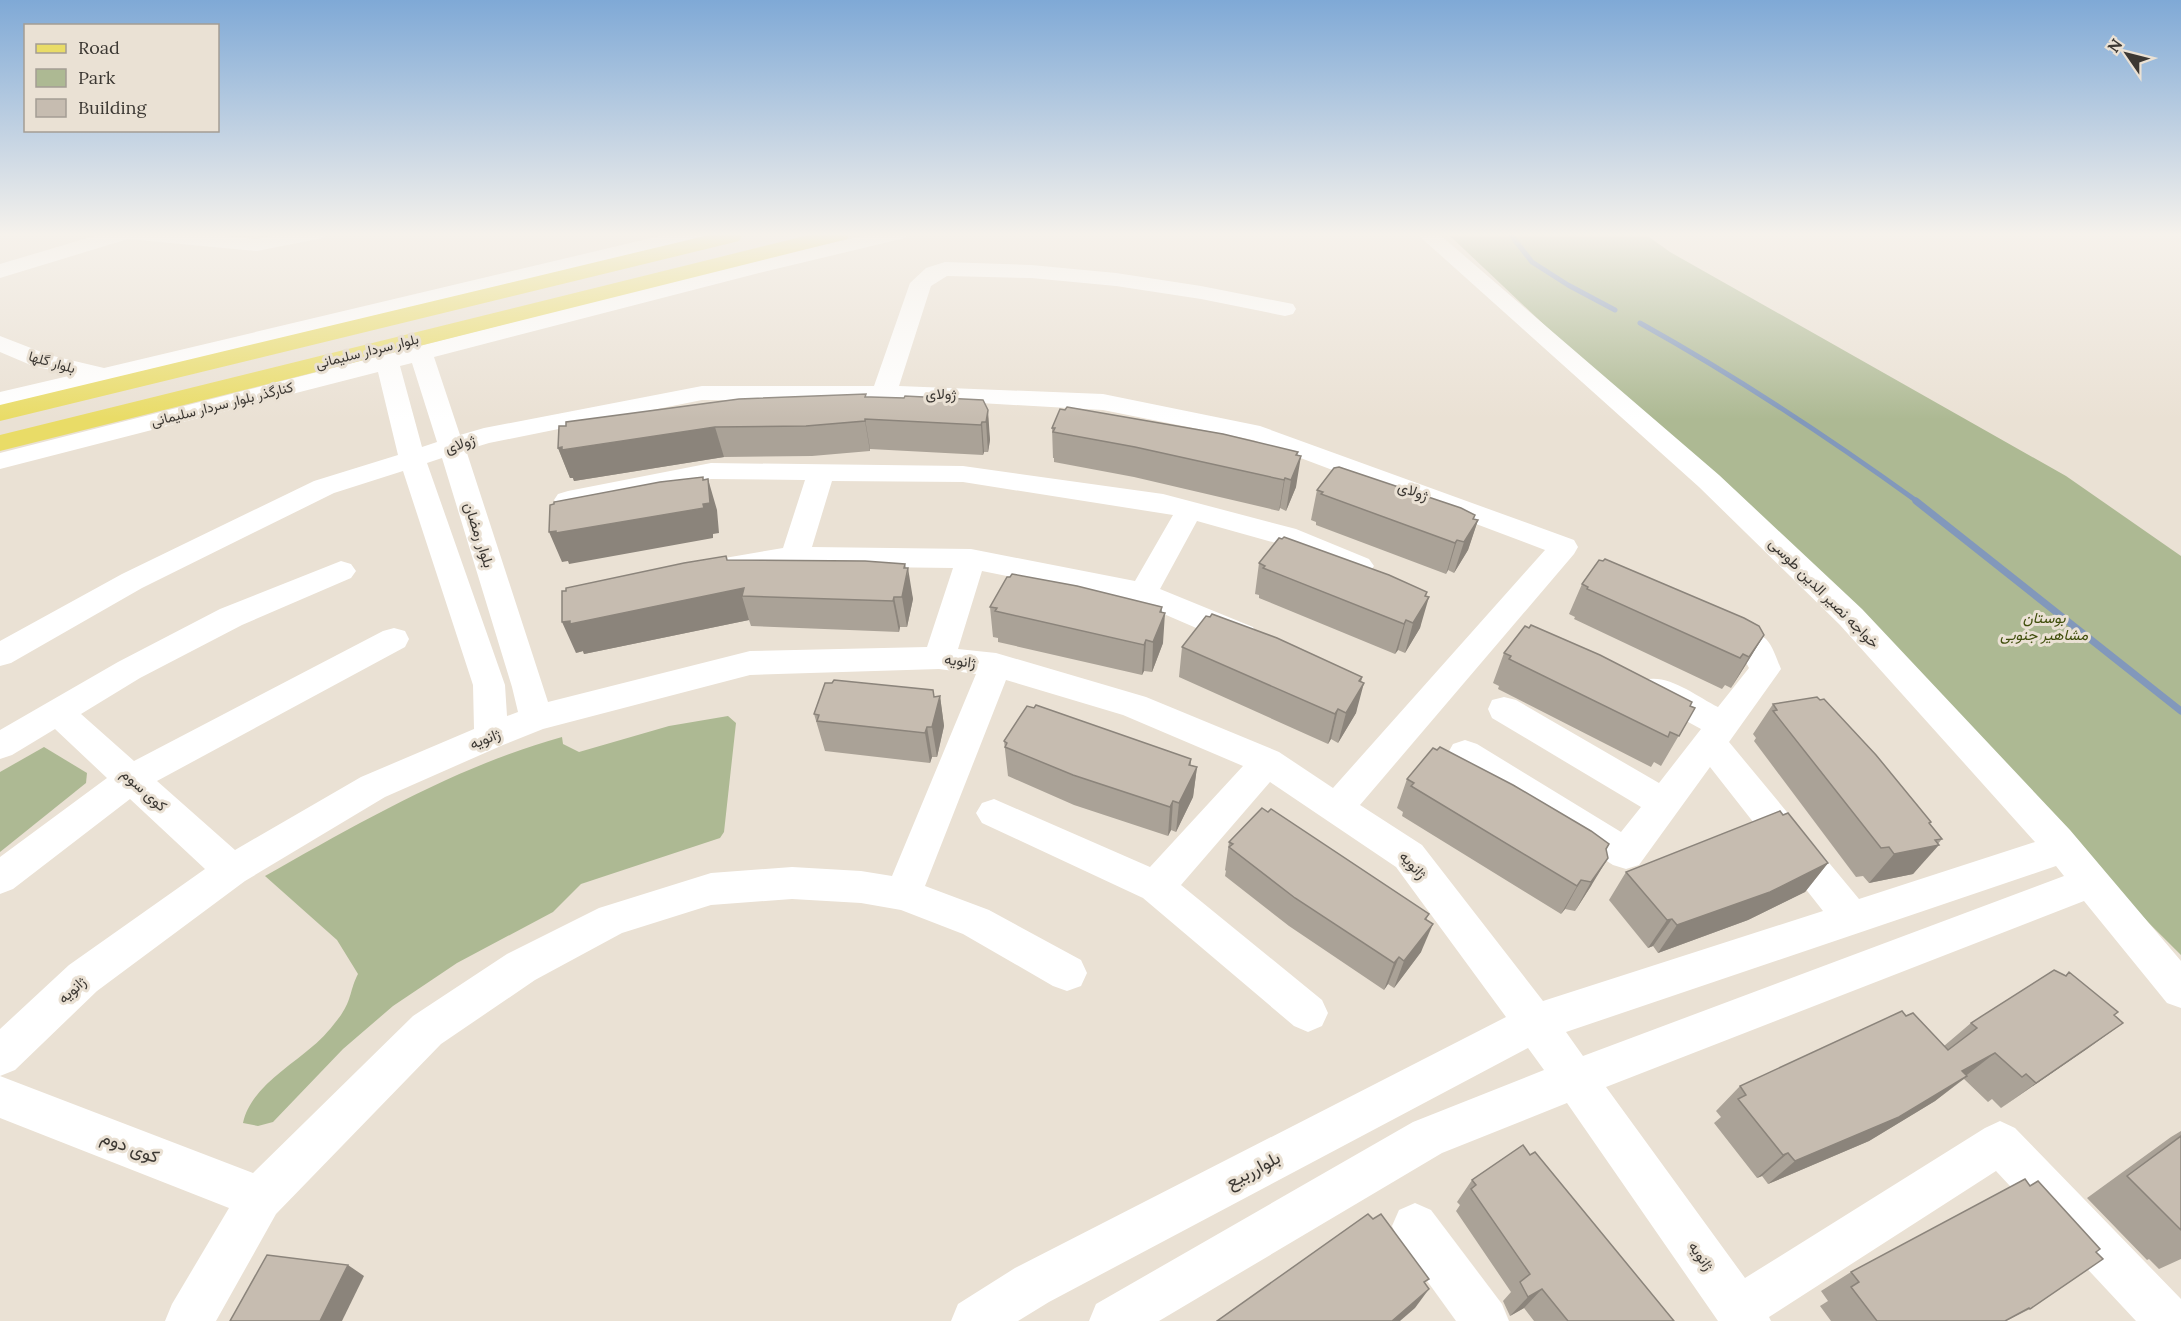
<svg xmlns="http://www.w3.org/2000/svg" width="2181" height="1321" font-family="Lora,Vazirmatn,serif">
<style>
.green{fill:#adb993}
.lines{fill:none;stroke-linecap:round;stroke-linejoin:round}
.stream-far1{stroke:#8298bb;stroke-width:5}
.stream{stroke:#8298bb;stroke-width:7}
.minor{fill:#fff;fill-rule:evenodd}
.major{fill:#e9dc67;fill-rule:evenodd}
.wall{fill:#aaa297}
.shaded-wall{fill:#8b847b}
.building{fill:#c6bcb0;stroke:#8b847b;stroke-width:1.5}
.labels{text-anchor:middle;stroke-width:6;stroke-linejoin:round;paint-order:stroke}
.far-street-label{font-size:14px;fill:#3c3833;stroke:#eae1d4}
.street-label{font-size:15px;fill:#3c3833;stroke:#eae1d4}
.park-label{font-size:15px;font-style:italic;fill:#404e0c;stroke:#eae1d4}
.near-street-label{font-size:18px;fill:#3c3833;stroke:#eae1d4}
</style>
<rect width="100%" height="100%" fill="#eae1d4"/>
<!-- green -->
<g class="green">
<polygon points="1448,234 1645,234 1670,252 2066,476 2181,556 2181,955 1609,386"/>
<path d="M728 716 736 723 724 832 720 838 581 884 553 912 457 963 393 1006 343 1049 273 1122 258 1126 243 1123C250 1089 288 1068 313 1046 323 1038 333 1026 341 1015 352 999 350 989 358 974L337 940 265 876C359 823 457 766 562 737L563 744 579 752 669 726Z"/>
<polygon points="44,747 87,773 86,783 0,852 0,772"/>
</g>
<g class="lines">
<!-- stream-far1 -->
<g class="stream-far1">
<polyline points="1510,234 1532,262 1568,285 1615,310"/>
<path d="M1640 323C1737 377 1828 437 1918 502"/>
</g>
<!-- stream -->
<polyline class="stream" points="1916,501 2181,711"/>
<!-- minor -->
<g class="minor">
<polygon points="101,234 202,234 257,239 283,234 326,234 323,238 257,251 128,239 0,278 0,264"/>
<polygon points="668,234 704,234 701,238 694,240 0,408 0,392 73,375 33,366 0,352 0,336 49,355 104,368"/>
<path d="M872 234H908L905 238 759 273 434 357 460 435 484 428 702 386H874L910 283 926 268 945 262 1031 265 1116 273 1201 286 1293 304 1296 309 1293 314 1285 316 1201 299 1116 286 1031 278 947 276 931 286 899 386 1103 394 1260 426 1574 540 1578 547 1574 554 1360 805 1422 845 1543 1001 1823 911 1710 767 1639 865 1626 869 1613 865 1453 762 1448 753 1453 744 1465 740 1477 744 1621 832 1641 807 1492 718 1488 709 1492 700 1504 697 1516 700 1659 783 1701 729 1644 698 1639 689 1644 680C1668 673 1696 696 1718 707L1749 668C1738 643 1716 648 1705 628L1709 620C1726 615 1752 628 1766 639 1773 646 1777 660 1781 669L1729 742 1859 899 2035 842 1840 625 1699 487 1417 234H1439L1719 475 1862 609 2070 830 2181 961V1008L2167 1003 2084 901 1606 1087 1745 1278 1985 1128 2000 1121 2015 1128 2181 1299V1321H2136L1996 1171 1769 1317 1771 1321H1718L1567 1103 1442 1153 1159 1321H1089L1096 1304 1413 1122 1544 1070 1528 1048 1049 1302 1018 1321H951L958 1304 1015 1268 1506 1017 1396 867 1270 782 1181 885 1322 1000 1328 1013 1322 1026 1308 1032 1294 1026 1143 898 982 823 976 813 982 803 994 799 1150 867 1243 766 1123 715 1006 680 925 886 989 910 1081 960 1087 973 1081 986 1067 991 1053 986 963 934 901 910 861 903 792 899 711 905 622 933 535 980 441 1044 276 1214 216 1321H165L172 1304 229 1208 0 1118V1076L253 1173 413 1016 507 954 599 908 711 873 792 867 861 871 892 876 976 674 939 669 750 675 543 729 503 745 385 797 245 881 97 991 15 1070 0 1076V1029L69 965 205 869 130 799 13 889 0 894V857L107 778 55 729 12 755 0 759V730L118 662 220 609 341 561 351 564 356 571 351 578 242 625 140 678 81 714 134 761 383 631 394 628 405 631 409 639 405 647 157 781 235 850 361 777 474 729 473 685 403 471 334 493 142 588 11 663 0 666V641L122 574 314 481 398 455 378 372 0 469V453L748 262ZM412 363 437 442 422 447 400 366ZM702 400 946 401 1103 410 1253 440 1545 550 1333 788 1279 752 1146 697 996 653 958 649 982 571 1136 602 1231 643 1242 646 1253 643 1257 635 1253 627 1160 589 1197 521 1276 543 1359 576 1369 573 1374 566 1369 559 1296 529 1163 494 963 466 711 463 568 491 558 494 554 500 558 506 568 509 711 479 805 480 783 548 713 560 708 567 713 574 723 577 795 566 953 568 927 647 750 651 548 702 466 450 489 443ZM442 458 512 687 518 712 507 716 505 685 427 463ZM832 481 963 482 1173 515 1135 581 971 549 812 547ZM2056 866 2064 876 1583 1056 1566 1032Z"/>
<polygon points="1415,1203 1431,1210 1502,1304 1509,1321 1456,1321 1399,1242 1392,1226 1399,1210"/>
</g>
<!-- major -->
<g class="major">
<polygon points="713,234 740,234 742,236 739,241 0,421 0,405"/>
<polygon points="813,234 850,234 847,239 0,451 0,435"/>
</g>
</g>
<!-- wall -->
<g class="wall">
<polygon points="866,394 866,397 871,397 983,400 990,440 988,452 984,452 983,455 870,449 870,451 812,456 724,457 574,481 573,478 570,478 558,448"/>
<polygon points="1065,410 1297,456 1296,487 1286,511 1280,508 1279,511 1134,477 1054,462 1054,458 1053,458 1052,428"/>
<polygon points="1317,490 1474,519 1478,520 1468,550 1454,573 1448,570 1446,574 1316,525 1316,522 1311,520"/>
<polygon points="728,560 905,568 913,599 907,627 900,627 899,632 751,626 749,620 584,654 583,651 576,653"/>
<polygon points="1603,561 1764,635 1745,666 1731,688 1725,685 1722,689 1574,619 1575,617 1569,614 1582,584"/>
<polygon points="1259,563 1426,596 1420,628 1405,653 1398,650 1395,654 1259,598 1259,595 1255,594"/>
<polygon points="990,607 1161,612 1163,643 1152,672 1144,671 1142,675 998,642 998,638 993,637"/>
<polygon points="1182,647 1362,677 1356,713 1338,743 1331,739 1328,744 1179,677"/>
<polygon points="1504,653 1690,706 1695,708 1661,766 1654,762 1651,767 1498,689 1499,686 1493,683"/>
<polygon points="940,696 944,726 937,757 932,757 930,763 825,751 814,714"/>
<polygon points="1773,704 1930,824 1942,839 1913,874 1869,883 1863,876 1856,877 1754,741 1756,738 1753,734"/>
<polygon points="1004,741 1191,765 1197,767 1193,797 1176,832 1171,830 1168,836 1074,805 1008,776"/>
<polygon points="1407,779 1609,844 1606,850 1591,886 1575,911 1565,909 1561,914 1402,816 1403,812 1397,808"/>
<polygon points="1229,842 1429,914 1426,920 1421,952 1394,988 1388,984 1384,990 1289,926 1225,876 1226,871 1225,870"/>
<polygon points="1828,863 1805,892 1748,920 1658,953 1653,946 1648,948 1609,900 1626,872"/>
<polygon points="2069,972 2123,1023 2001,1108 1992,1099 1988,1102 1964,1079 1935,1101 1869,1141 1768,1184 1762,1176 1757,1178 1714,1123 1721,1117 1716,1111 1740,1086 1906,1016 1944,1046 1971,1023 2065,976"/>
<polygon points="2181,1131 2181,1259 2159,1269 2149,1259 2147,1260 2087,1198 2171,1137"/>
<polygon points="1472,1180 1674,1321 1534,1321 1524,1308 1510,1316 1503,1301 1511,1292 1456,1211 1460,1205 1457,1202"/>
<polygon points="2096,1252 2030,1309 2006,1321 1831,1321 1820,1306 1828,1301 1821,1291 1851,1272"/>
</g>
<!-- shaded-wall -->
<g class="shaded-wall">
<polygon points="988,410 990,440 988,452 986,422"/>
<polygon points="865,419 870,449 870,451 865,421"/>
<polygon points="982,422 984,452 983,455 981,425"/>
<polygon points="715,427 724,457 574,481 573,478 570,478 558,448"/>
<polygon points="1298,452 1295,471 1301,456 1296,487 1286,511 1291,480"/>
<polygon points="1285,478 1280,508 1279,511 1284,480"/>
<polygon points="708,479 717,510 719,533 713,534 713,538 569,564 568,561 562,562 549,532 703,504"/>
<polygon points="1475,515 1470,532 1478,520 1468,550 1454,573 1464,542"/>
<polygon points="1457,540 1448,570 1446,574 1455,543"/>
<polygon points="905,564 907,576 908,568 913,599 907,627 902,597 904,568"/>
<polygon points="736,586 744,588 742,596 749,620 584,654 583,651 576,653 562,622"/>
<polygon points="1427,592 1422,609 1429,597 1420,628 1405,653 1413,623"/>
<polygon points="894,597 900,627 899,632 893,601"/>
<polygon points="1162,607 1161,623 1165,613 1163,643 1152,672 1153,642"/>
<polygon points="1406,620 1398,650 1395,654 1404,624"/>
<polygon points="1764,635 1745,666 1731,688 1749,657"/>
<polygon points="1146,640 1144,671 1142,675 1144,645"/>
<polygon points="1362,677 1357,694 1364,683 1356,713 1338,743 1346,713"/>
<polygon points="940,696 944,726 937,757 932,727"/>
<polygon points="1338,709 1331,739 1328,744 1335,714"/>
<polygon points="927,727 932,757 930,763 925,733"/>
<polygon points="1191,759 1189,783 1197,767 1193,797 1176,832 1179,803 1189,765"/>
<polygon points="1173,801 1171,830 1168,836 1170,807"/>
<polygon points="1939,845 1913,874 1869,883 1894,854"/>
<polygon points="1608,858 1591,886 1575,911 1591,882"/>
<polygon points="1828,863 1805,892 1748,920 1658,953 1677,925"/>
<polygon points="1581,880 1565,909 1561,914 1577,886"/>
<polygon points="1672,919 1653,946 1648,948 1667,920"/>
<polygon points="1433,924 1421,952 1394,988 1404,961"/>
<polygon points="1399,957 1388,984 1384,990 1394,963"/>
<polygon points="2123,1023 2087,1049 2001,1108 2036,1083"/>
<polygon points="1995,1053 1963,1078 1962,1071"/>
<polygon points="1967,1076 1935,1101 1869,1141 1768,1184 1795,1161"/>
<polygon points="1788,1153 1762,1176 1757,1178 1783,1155"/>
<polygon points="348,1265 364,1276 342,1321 320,1321"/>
<polygon points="1429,1289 1415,1308 1400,1321 1392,1321"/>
<polygon points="1542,1289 1524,1308 1510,1316 1528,1297"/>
</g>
<!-- building -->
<g class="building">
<polygon points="866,394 865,397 871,397 904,398 905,396 983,400 988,410 986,422 982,422 981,425 865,419 865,421 806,426 715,427 562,450 562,447 558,448 559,426 566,426 566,422 739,399"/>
<polygon points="1067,407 1223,434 1298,452 1296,455 1301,456 1291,480 1285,478 1284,480 1135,447 1053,432 1055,428 1052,428 1060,409 1065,410"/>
<polygon points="1339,467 1461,508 1475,515 1473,519 1478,520 1464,542 1457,540 1455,543 1321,494 1323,492 1317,490 1334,468"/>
<polygon points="703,477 703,480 708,479 710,503 703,504 704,508 556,533 556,531 549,532 550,505 554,504 554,502 660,482"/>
<polygon points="1284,537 1389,575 1427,592 1425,596 1429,597 1413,623 1406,620 1404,624 1263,568 1265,566 1259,563 1279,538 1282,539"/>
<polygon points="726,556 727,560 865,561 905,564 904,568 908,568 902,597 894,597 893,601 742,596 744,588 570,624 570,621 562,622 562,591 566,591 566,588 684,563"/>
<polygon points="1605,559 1744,618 1759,626 1764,635 1749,657 1743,654 1740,658 1587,589 1588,587 1582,584 1599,560 1603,561"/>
<polygon points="1012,574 1077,586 1162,607 1160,612 1165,613 1153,642 1146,640 1144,645 995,611 997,608 990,607 1007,577 1010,577"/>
<polygon points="1212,614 1277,638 1362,677 1359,681 1364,683 1346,713 1338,709 1335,714 1182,647 1206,616 1210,617"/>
<polygon points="1531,625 1600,655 1692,702 1690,706 1695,708 1679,736 1670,732 1668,737 1509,659 1511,656 1504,653 1525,626 1529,628"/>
<polygon points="834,680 933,690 934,697 940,696 932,727 927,727 925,733 817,721 819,715 814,714 825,683 832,683"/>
<polygon points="1817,697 1820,700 1824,699 1876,755 1931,822 1929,823 1942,839 1935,840 1939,845 1894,854 1889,847 1881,848 1773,711 1777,710 1773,704"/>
<polygon points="1036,705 1191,759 1189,765 1197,767 1179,803 1173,801 1170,807 1073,775 1005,747 1007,743 1004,741 1027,706 1034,708"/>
<polygon points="1440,747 1513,785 1591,831 1609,844 1606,849 1608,858 1591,882 1581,880 1577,886 1411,786 1414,783 1407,779 1433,748 1437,750"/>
<polygon points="1262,808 1268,812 1271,809 1429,914 1425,919 1433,924 1404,961 1399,957 1394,963 1295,898 1229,847 1233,844 1229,842"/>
<polygon points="1780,811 1783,815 1788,813 1828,863 1770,892 1677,925 1672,919 1667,920 1626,872"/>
<polygon points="2054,970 2066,976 2069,972 2118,1012 2114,1015 2123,1023 2036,1083 2026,1074 2022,1077 1995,1053 1962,1071 1967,1076 1899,1117 1795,1161 1788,1153 1783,1155 1738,1099 1746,1095 1740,1086 1902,1011 1906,1016 1913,1013 1948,1050 1977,1028 1971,1023"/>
<polygon points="2181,1136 2181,1230 2127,1176"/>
<polygon points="1523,1145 1530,1155 1535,1152 1674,1321 1568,1321 1542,1289 1528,1297 1520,1282 1530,1274 1471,1189 1476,1185 1472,1180"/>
<polygon points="2025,1179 2030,1186 2038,1181 2100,1249 2096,1252 2103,1259 2030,1309 2029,1308 2005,1321 1877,1321 1851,1287 1859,1282 1851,1272"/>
<polygon points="1368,1214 1373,1219 1381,1214 1429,1279 1424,1282 1429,1289 1392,1321 1217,1321"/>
<polygon points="267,1255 348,1265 320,1321 230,1321"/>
</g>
<!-- sky -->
<linearGradient id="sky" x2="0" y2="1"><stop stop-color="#7fa9d6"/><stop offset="0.56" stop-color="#f6f2ec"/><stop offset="1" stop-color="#f6f2ec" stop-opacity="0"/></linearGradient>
<rect width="2181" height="419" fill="url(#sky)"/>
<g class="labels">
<!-- far-street labels -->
<g class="far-street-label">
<text transform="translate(367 351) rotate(-14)" y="5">بلوار سردار سلیمانی</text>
<text transform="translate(52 362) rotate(16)" y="5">بلوار گلها</text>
<text transform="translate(222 404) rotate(-14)" y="5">کنارگذر بلوار سردار سلیمانی</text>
</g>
<!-- street labels -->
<g class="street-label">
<text transform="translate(941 394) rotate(1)" y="5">ژولای</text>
<text transform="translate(460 444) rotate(-18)" y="5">ژولای</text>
<text transform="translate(1413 491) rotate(20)" y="5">ژولای</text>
<text transform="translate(479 535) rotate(72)" y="5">بلوار رمضان</text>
<text transform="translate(1824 593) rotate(45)" y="5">خواجه نصیر الدین طوسی</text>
<text transform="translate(960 661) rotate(7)" y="5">ژانویه</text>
<text transform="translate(485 739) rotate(-22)" y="5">ژانویه</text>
<text transform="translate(144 790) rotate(42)" y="5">کوی سوم</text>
<text transform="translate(1413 865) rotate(47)" y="5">ژانویه</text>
<text transform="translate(72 990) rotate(-42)" y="5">ژانویه</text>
<text transform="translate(1701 1256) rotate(55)" y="5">ژانویه</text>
</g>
<!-- park labels -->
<g class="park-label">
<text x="2044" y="623">بوستان<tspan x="2044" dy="17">مشاهیر جنوبی</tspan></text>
</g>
<!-- near-street labels -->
<g class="near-street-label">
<text transform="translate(130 1147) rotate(21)" y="6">کوی دوم</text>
<text transform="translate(1253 1170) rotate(-28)" y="6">بلوارربیع</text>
</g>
</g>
<!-- legend -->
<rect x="24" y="24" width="195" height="108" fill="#eae1d4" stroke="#a49d94" stroke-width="1.5"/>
<rect x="36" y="44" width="30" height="9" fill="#e9dc67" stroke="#a49d94" stroke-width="1.5"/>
<text x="78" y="54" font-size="18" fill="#3c3833">Road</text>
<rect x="36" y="69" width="30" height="18" fill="#adb993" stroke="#a49d94" stroke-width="1.5"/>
<text x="78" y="84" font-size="18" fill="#3c3833">Park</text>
<rect x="36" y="99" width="30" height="18" fill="#c6bcb0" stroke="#a49d94" stroke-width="1.5"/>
<text x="78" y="114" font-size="18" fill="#3c3833">Building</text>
<!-- north arrow -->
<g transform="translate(2127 54) rotate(305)" stroke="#eae1d4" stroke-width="4.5" paint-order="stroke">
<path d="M0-4.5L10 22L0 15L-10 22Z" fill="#3c3833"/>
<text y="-9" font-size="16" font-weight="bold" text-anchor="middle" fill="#3c3833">N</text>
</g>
</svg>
